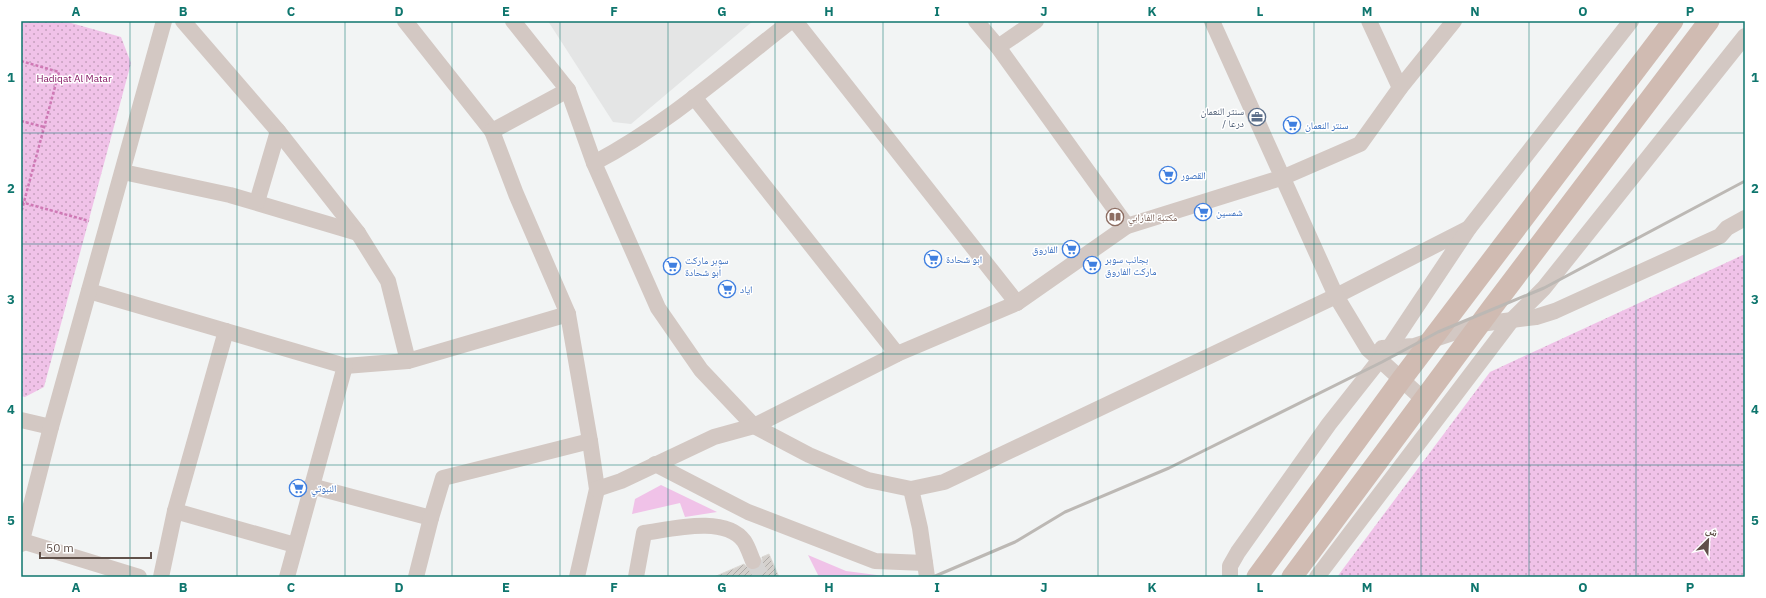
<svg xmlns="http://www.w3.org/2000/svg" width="1766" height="598" font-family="'IBM Plex Sans','Noto Naskh Arabic',sans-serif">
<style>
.education{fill:#e4e5e5}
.grass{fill:#f0c2e8}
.park{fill:url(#park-dots)}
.building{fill:url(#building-hatch);stroke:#dddad6}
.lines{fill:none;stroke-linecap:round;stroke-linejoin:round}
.minor-tunnel{stroke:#d5d3d2;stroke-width:16;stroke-dasharray:16 8;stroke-linecap:butt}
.path{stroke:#cf79b5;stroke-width:2.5;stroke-dasharray:3 2;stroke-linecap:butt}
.minor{stroke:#d3c8c3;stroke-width:16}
.major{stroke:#d0bbb2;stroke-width:21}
.rail{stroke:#bcb8b4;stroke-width:3}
.grid{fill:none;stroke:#0f766e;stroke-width:1;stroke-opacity:0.55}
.labels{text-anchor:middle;stroke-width:3;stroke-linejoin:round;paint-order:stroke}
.park-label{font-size:10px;fill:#841763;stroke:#fff}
.service-label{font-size:10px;fill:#4e5e75;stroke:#fff;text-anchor:end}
.shop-label{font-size:10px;fill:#366cbe;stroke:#fff;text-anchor:start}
.education-label{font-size:10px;fill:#785e54;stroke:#fff;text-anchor:start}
.neatline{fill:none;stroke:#0f766e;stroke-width:1.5}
.grid-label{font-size:13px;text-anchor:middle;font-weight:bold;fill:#0f766e}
</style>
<defs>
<pattern id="park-dots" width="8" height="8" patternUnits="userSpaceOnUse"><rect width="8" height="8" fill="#f0c2e8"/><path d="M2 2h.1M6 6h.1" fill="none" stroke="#c6a0be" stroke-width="1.8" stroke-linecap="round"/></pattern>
<pattern id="building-hatch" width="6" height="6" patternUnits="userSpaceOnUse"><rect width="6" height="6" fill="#d4d0cc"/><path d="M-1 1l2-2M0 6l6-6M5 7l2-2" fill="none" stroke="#afaba8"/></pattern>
</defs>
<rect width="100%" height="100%" fill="#f2f4f4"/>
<!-- education -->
<polygon class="education" points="548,21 753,21 631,124 613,122"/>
<!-- grass -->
<g class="grass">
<polygon points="661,485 717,512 685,517 680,503 632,514 635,499"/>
<polygon points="808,555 846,571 892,577 819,577"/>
</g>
<!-- park -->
<g class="park">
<polygon points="21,21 64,21 121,37 131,63 44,387 25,397 21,396"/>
<polygon points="1745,254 1745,577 1337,577 1490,372"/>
</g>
<!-- building -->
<polygon class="building" points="769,554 779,577 714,577 744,564 751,570 757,570 762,563 762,557"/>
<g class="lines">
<!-- minor-tunnel -->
<polyline class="minor-tunnel" points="753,561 762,577"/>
<!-- path -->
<g class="path">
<polyline points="21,61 59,72 21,213"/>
<polyline points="21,121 44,127"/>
<polyline points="21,202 89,221"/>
</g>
<!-- minor -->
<g class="minor">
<polyline points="183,21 278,131 358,233 388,281 408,361"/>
<polyline points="405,21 492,131 516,194 568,314 590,441 597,489 577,577"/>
<polyline points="513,21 568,90 594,163 658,308 701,370 754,426 809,455 868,480 911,489 944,482 1336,296 1469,228"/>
<polyline points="795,21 1017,303"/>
<polyline points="976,21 998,47 1127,226"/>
<polyline points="1212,21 1336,296 1368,349 1424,400"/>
<polyline points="1369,21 1400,88"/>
<polyline points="998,47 1036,21"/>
<polyline points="694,97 897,354"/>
<polyline points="492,131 568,90"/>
<path d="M594 163C666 125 728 70 791 21"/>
<polyline points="123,172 230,195 358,233"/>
<polyline points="257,202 278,131"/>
<polyline points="89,291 345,366 408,361 568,314"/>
<polyline points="1382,348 1414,346 1480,324 1536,317 1555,311 1720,236 1727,228 1745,218"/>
<polyline points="21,420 51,427"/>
<polyline points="655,464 748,512 875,561 925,563"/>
<polyline points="311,486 431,518"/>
<polyline points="597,489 621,481 714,437 754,426 897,354 1017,303 1127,226 1284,177 1360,144 1400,88 1454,21"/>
<polyline points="911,489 920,528 927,577"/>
<polyline points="175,511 295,545"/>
<polyline points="22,541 139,577"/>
<polyline points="21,544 51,427 164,21"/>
<polyline points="161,577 175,511 226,331"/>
<polyline points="287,577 345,366"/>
<polyline points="416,577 431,518 443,478 590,441"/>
<path d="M636 577 644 533C672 529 725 515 744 541 748 547 750 554 753 561"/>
<polyline points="1230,577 1230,566 1238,552 1329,424 1389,348 1469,228 1631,21"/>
<polyline points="1317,577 1512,320 1544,288 1745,36"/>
</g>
<!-- major -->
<g class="major">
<polyline points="1257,577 1401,380 1673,21"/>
<polyline points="1292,577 1491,309 1709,21"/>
</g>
<!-- rail -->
<polyline class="rail" points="933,577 1015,542 1065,512 1169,468 1382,362 1438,332 1544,288 1745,181"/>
</g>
<!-- grid -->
<path class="grid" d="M130 21V577M237 21V577M345 21V577M452 21V577M560 21V577M668 21V577M775 21V577M883 21V577M991 21V577M1098 21V577M1206 21V577M1314 21V577M1421 21V577M1529 21V577M1636 21V577M21 133H1745M21 244H1745M21 354H1745M21 465H1745"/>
<!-- icons -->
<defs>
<symbol id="office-ring" viewBox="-11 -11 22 22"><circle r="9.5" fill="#fff" stroke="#5c6f8a" stroke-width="1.5"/><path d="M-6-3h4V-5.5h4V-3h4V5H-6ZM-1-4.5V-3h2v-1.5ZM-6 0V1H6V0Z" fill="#5c6f8a"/></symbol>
<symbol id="supermarket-ring" viewBox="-11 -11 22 22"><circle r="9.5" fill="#fff" stroke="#3f7fe0" stroke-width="1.5"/><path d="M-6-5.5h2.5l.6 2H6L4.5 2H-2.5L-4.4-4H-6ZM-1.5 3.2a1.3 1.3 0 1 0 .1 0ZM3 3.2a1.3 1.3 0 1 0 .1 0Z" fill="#3f7fe0"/></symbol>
<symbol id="library-ring" viewBox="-11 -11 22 22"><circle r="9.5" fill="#fff" stroke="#8d6e63" stroke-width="1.5"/><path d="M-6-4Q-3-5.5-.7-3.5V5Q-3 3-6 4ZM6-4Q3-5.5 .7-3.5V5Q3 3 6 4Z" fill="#8d6e63"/></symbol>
</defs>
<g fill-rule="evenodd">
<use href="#office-ring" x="1247" y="107" width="20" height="20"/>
<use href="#supermarket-ring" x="1282" y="115" width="20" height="20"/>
<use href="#supermarket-ring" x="1158" y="165" width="20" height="20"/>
<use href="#supermarket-ring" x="1193" y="202" width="20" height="20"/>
<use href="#library-ring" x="1105" y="207" width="20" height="20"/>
<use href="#supermarket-ring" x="1061" y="239" width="20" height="20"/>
<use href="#supermarket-ring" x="923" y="249" width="20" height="20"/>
<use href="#supermarket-ring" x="1082" y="255" width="20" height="20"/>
<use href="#supermarket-ring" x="662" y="256" width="20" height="20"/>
<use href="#supermarket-ring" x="717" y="279" width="20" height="20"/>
<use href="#supermarket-ring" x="288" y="478" width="20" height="20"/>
</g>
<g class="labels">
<!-- park labels -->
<g class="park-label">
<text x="74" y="82">Hadiqat Al Matar</text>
</g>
<!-- service labels -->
<g class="service-label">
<text x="1244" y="115">سنتر النعمان<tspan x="1244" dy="12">/ درعا</tspan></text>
</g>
<!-- shop labels -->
<g class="shop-label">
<text x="1305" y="129">سنتر النعمان</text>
<text x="1181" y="179">القصور</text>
<text x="1216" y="216">شمسين</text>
<text x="1058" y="253" text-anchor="end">الفاروق</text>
<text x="946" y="263">ابو شحادة</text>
<text x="1105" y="263">بجانب سوبر<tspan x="1105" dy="12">ماركت الفاروق</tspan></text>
<text x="685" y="264">سوبر ماركت<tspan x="685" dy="12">أبو شحادة</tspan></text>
<text x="740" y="293">اياد</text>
<text x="311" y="492">النبوتي</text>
</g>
<!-- education labels -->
<g class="education-label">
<text x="1128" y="221">مكتبة الفارابي</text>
</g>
</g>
<!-- border -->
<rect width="1766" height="598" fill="none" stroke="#ffffff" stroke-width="44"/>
<!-- north arrow -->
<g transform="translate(1708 540) rotate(24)" stroke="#ffffff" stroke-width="3" paint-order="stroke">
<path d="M0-3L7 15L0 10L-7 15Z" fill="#605049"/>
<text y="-6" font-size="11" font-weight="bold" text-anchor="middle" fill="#605049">ش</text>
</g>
<!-- scale -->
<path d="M40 552v6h111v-6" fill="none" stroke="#605049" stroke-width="2"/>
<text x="46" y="552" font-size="12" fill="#605049" stroke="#ffffff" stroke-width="3" paint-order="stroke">50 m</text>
<rect x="22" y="22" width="1722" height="554" class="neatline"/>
<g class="grid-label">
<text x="76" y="16">A</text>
<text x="183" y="16">B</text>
<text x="291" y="16">C</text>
<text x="399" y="16">D</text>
<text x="506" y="16">E</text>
<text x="614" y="16">F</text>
<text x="722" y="16">G</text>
<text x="829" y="16">H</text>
<text x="937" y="16">I</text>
<text x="1044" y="16">J</text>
<text x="1152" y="16">K</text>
<text x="1260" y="16">L</text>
<text x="1367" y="16">M</text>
<text x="1475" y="16">N</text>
<text x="1583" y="16">O</text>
<text x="1690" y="16">P</text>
<text x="11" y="82">1</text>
<text x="1755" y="82">1</text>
<text x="11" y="193">2</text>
<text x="1755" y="193">2</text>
<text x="11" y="304">3</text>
<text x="1755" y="304">3</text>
<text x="11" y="414">4</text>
<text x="1755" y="414">4</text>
<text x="11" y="525">5</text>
<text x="1755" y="525">5</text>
<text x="76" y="592">A</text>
<text x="183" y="592">B</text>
<text x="291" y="592">C</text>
<text x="399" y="592">D</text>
<text x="506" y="592">E</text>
<text x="614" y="592">F</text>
<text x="722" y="592">G</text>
<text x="829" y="592">H</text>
<text x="937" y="592">I</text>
<text x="1044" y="592">J</text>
<text x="1152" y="592">K</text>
<text x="1260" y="592">L</text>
<text x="1367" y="592">M</text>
<text x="1475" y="592">N</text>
<text x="1583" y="592">O</text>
<text x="1690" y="592">P</text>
</g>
</svg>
